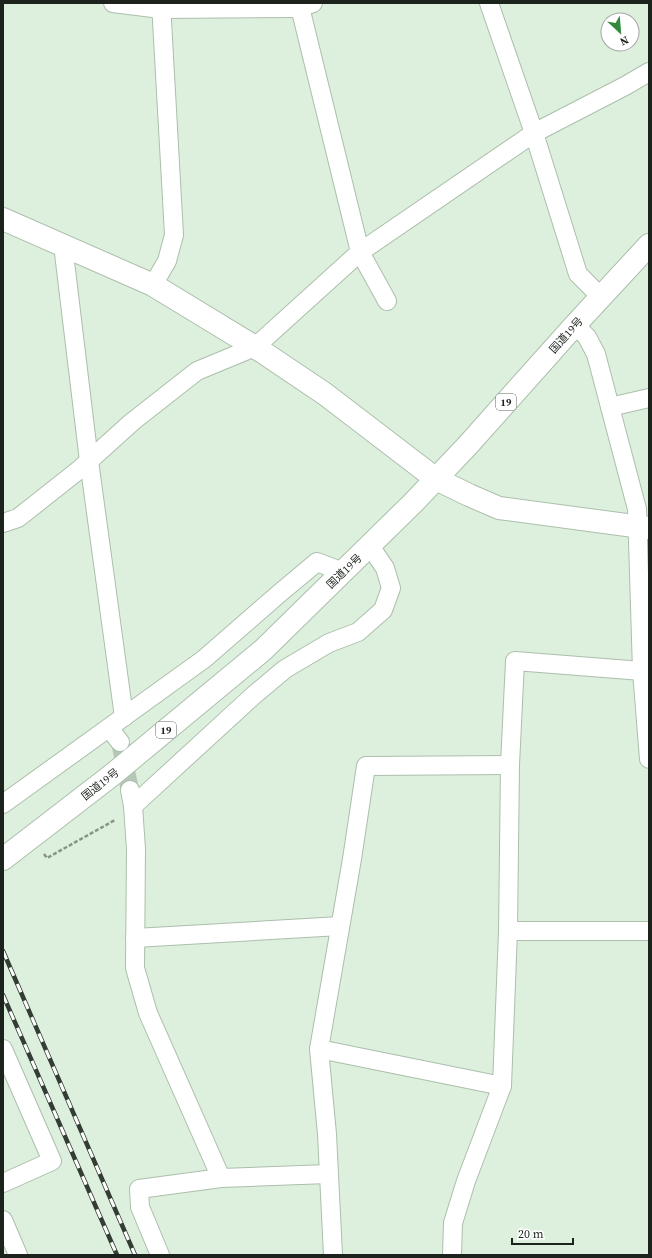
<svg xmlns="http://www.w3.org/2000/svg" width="652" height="1258" font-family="'Source Serif 4','Noto Sans JP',serif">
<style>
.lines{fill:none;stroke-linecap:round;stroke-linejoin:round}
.minor-tunnel{stroke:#b6c7b6;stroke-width:18;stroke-dasharray:18 9;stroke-linecap:butt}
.minor-casing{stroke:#acbeac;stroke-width:20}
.tertiary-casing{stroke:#acbeac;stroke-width:24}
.trunk-casing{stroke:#acbeac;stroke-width:24}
.path{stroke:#879587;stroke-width:2.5;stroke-dasharray:4 2;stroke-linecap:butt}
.minor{stroke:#fff;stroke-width:18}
.tertiary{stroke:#fff;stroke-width:22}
.trunk{stroke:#fff;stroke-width:22}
.rail-casing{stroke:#343d34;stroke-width:4.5}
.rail{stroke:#fff;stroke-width:3;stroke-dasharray:9;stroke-linecap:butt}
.labels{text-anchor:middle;stroke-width:3.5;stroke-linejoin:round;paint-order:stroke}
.shield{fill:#fff;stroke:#606560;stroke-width:1}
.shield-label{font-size:10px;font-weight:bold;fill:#1c231c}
.street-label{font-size:11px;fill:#1c231c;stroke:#fff}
</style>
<rect width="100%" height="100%" fill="#ddf0dd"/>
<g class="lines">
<!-- minor-tunnel -->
<polyline class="minor-tunnel" points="120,742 130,790"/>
<defs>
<g id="minor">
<polyline points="113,3 161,9 299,8 313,3"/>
<polyline points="299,3 360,252 387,301"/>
<polyline points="489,3 534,133 578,274 601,297"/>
<polyline points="63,245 89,461 124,717"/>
<polyline points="153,285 167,261 174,235 161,3"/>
<polyline points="575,325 587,337 596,354 637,509 642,671 649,759"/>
<polyline points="610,407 649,398"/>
<polyline points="3,523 18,518 80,469 132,422 197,371 255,347 360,252 534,133 625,86 649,72"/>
<polyline points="109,728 120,742"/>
<polyline points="130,790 133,806 136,849 135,968 148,1013 221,1178"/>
<polyline points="3,804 204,659 281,592 317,562 343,572"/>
<polyline points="133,806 254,695 285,669 329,643 358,632 383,610 391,588 385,568 370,546"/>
<polyline points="508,931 649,931"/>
<polyline points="135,938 340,926"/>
<polyline points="3,1049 52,1161 3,1183"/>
<polyline points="319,1049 502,1086"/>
<polyline points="3,1220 18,1255"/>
<polyline points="160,1255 140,1207 139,1189 221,1178 328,1174"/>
<polyline points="333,1255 327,1134 319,1049 352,859 366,766 510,765"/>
<polyline points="452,1255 453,1223 466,1181 502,1086 508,931 510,765 515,661 642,671"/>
</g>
<polyline id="tertiary" points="3,219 153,285 255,347 325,394 436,479 469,495 499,508 649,528"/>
<polyline id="trunk" points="3,859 112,775 263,650 413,503 468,445 575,325 649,245"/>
</defs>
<!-- minor casing -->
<use href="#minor" class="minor-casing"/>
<!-- tertiary casing -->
<use href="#tertiary" class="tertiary-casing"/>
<!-- trunk casing -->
<use href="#trunk" class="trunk-casing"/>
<!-- path -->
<polyline class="path" points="44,854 47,858 115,820"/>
<!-- minor -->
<use href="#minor" class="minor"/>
<!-- tertiary -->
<use href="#tertiary" class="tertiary"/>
<!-- trunk -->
<use href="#trunk" class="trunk"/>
<defs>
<g id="rail">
<polyline points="3,951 135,1255"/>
<polyline points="3,995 117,1255"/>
</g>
</defs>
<!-- rail casing -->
<use href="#rail" class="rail-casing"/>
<!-- rail -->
<use href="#rail" class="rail"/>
</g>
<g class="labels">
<!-- shield labels -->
<g class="shield">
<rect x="496" y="394" width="20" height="16" rx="3"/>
<rect x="156" y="722" width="20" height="16" rx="3"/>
</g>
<g class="shield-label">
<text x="506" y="406">19</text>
<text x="166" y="734">19</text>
</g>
<!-- street labels -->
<g class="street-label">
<text transform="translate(566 335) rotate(-48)" y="4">国道19号</text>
<text transform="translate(344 571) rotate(-44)" y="4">国道19号</text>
<text transform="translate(100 784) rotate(-38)" y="4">国道19号</text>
</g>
</g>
<!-- border -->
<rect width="652" height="1258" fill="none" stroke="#1c231c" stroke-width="8"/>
<!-- north arrow -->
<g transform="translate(620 32) rotate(154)"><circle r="19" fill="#ffffff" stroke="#a4a7a4"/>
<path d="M0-3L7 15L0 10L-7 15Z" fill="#318a3b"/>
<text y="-6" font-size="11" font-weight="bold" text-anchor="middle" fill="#1c231c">N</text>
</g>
<!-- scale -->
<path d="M512 1238v6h61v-6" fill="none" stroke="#1c231c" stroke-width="2"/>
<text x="518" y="1238" font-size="12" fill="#1c231c" stroke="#ffffff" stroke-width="3" paint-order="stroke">20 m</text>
</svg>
